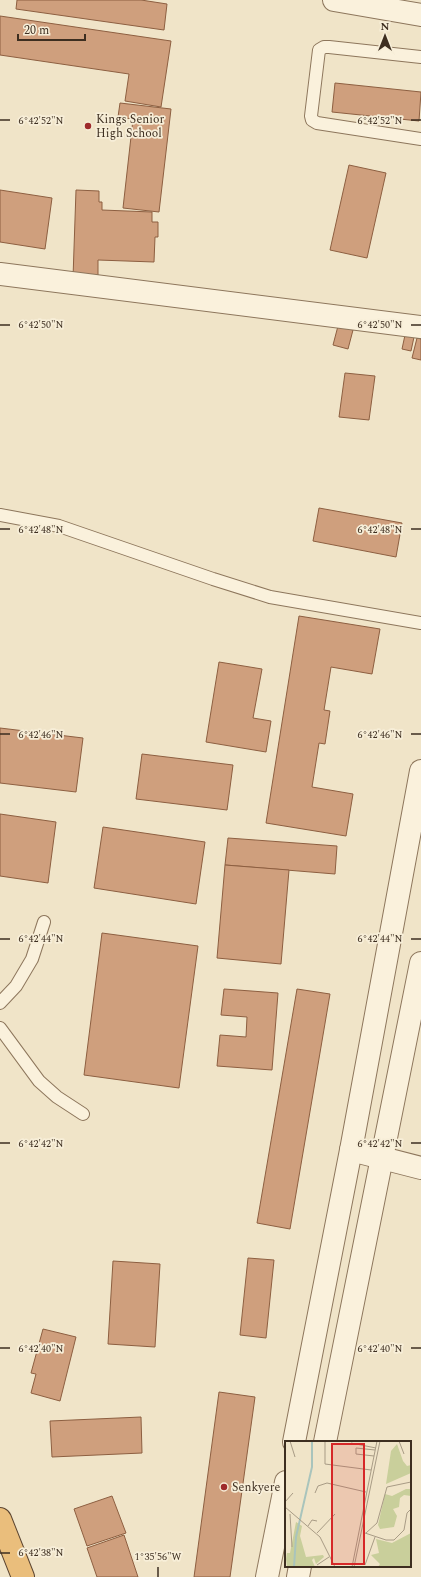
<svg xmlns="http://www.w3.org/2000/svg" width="421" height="1577" font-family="Spectral,serif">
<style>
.building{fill:#cf9f7d;stroke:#8d5f41}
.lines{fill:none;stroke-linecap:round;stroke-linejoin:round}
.service-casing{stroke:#8d765c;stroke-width:14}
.minor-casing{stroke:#8d765c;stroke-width:24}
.tertiary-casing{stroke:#8d765c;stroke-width:24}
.trunk-casing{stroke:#5b4430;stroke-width:24}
.service{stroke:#faf1dc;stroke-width:12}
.minor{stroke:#faf1dc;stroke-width:22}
.tertiary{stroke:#faf1dc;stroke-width:22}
.trunk{stroke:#eabe7c;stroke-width:22}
.ticks{fill:none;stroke:#3d2e20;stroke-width:1.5}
.poi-dot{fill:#9e2a2b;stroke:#f7eed8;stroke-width:1.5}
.labels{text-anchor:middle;stroke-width:3.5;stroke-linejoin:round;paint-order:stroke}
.poi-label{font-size:12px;fill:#3d2e20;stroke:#f7eed8;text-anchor:start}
.inset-river{fill:none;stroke:#a9c4bc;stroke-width:2}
.inset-road{fill:none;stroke:#a89b85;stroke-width:1}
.view{fill:#d62828;fill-opacity:0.15;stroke:#d62828;stroke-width:2}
.inset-edge{fill:none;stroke:#3d2e20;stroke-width:2}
.ticks-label{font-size:10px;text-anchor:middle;fill:#3d2e20;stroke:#f7eed8;stroke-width:3.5;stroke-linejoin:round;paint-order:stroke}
</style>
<rect width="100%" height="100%" fill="#f0e4c8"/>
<!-- building -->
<g class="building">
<polygon points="17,0 141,0 167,4 164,30 16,9"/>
<polygon points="0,16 171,41 161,107 125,101 129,74 0,55"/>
<polygon points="335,83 421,92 419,121 332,112"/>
<polygon points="120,103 171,109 159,212 123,208 133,119 118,117"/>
<polygon points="349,165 386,173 367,258 330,250"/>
<polygon points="0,190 52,198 45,249 0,242"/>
<polygon points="76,190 99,191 99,202 102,202 102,210 152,212 152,222 158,222 158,237 155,237 154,262 98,260 98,279 73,278"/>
<polygon points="338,326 353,330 348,349 333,345"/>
<polygon points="405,335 414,337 411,351 402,349"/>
<polygon points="417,338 421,339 421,360 412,358"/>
<polygon points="345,373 375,376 369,420 339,417"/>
<polygon points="319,508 402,523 396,557 313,541"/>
<polygon points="299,616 380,629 372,674 331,667 324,710 330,711 325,744 319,743 312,787 353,794 346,836 266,823"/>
<polygon points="219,662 262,669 253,718 271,721 266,752 206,742"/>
<polygon points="0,728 83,738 76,792 0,783"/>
<polygon points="142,754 233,765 227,810 136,799"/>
<polygon points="0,814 56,822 48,883 0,876"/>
<polygon points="103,827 205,842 196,904 94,888"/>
<polygon points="228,838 337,846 335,874 225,865"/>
<polygon points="225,865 289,870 281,964 217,958"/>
<polygon points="102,933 198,946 179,1088 84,1075"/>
<polygon points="224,989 278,993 272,1070 217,1066 220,1035 246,1037 247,1017 221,1015"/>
<polygon points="297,989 330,994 290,1229 257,1223"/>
<polygon points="248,1258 274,1260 266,1338 240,1335"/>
<polygon points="113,1261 160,1264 155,1347 108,1344"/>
<polygon points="43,1329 76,1337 60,1401 31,1393 36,1374 31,1373"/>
<polygon points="219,1392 255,1397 230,1577 194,1577"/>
<polygon points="141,1417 142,1453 52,1457 50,1421"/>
<polygon points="112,1496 126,1533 87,1546 74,1509"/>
<polygon points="124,1535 138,1577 97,1577 87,1548"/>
</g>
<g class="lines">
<defs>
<g id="service">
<polyline points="421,57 329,47 324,47 319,50 311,116 312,120 317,123 421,139"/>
<polyline points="0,515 59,526 213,579 270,597 421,623"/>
<polyline points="0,1003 16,986 32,959 44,922"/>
<polyline points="0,1028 39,1081 57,1097 83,1114"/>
</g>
<g id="minor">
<polyline points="334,0 421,15"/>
<polyline points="0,274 421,327"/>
<polyline points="351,1150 421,1168"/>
</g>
<g id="tertiary">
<polyline points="294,1442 351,1150 421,771"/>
<polyline points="325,1442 421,963"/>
<polyline points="267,1577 286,1482"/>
<polyline points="298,1577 300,1566"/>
</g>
<polyline id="trunk" points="0,1519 23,1577"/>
</defs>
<!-- service casing -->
<use href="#service" class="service-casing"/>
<!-- minor casing -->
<use href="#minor" class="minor-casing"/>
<!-- tertiary casing -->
<use href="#tertiary" class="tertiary-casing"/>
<!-- trunk casing -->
<use href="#trunk" class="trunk-casing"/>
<!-- service -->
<use href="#service" class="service"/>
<!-- minor -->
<use href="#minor" class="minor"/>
<!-- tertiary -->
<use href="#tertiary" class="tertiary"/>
<!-- trunk -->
<use href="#trunk" class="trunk"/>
</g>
<!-- ticks -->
<path class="ticks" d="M0 120H10M411 120H421M0 325H10M411 325H421M0 529H10M411 529H421M0 734H10M411 734H421M0 939H10M411 939H421M0 1143H10M411 1143H421M0 1348H10M411 1348H421M0 1553H10M158 1567V1577"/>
<!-- markers -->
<g class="poi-dot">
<circle cx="88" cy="126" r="4"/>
<circle cx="224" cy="1487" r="4"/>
</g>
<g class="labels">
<!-- poi labels -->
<g class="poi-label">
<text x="96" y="123">Kings Senior<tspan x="96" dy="14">High School</tspan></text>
<text x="232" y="1491">Senkyere</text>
</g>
</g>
<!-- overview -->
<g transform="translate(285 1441)">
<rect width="126" height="126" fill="#f0e4c8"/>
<path d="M112 3 118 20 122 25 126 24V32L101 43 106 10ZM121 48H126V55L119 54 115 57 114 66 108 68 112 75 109 86 95 88 93 84 100 53 107 55ZM11 81 17 85 15 95 21 116 38 114 39 116 31 123 29 117 27 119 30 126H0L2 125 1 118 2 112H5ZM126 92V126H93L95 123 86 114 94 112 91 98 107 102Z" fill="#c9cf9b"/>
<path class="inset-river" d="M9 126 11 96 27 26V0"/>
<path class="inset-road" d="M5 0 10 16M40 0V23L86 29M114 0 119 13M66 2 91 7M89 15 71 13V7L90 9M30 52 33 45 42 42 81 51M0 61 8 52M0 66 35 96 50 126M5 73 7 106M23 85 27 79 32 80M32 92 50 73M80 92 101 99H109L119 89 122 72 126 68M81 92 92 82 102 46 126 41M32 124 44 116M80 124 90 96M67 126 92 0M69 126 95 0"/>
<path class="view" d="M47 3H79V123H47Z"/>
<rect width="126" height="126" class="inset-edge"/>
</g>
<g class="ticks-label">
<text x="41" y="124">6°42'52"N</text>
<text x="380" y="124">6°42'52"N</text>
<text x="41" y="328">6°42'50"N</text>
<text x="380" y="328">6°42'50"N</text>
<text x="41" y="533">6°42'48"N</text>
<text x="380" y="533">6°42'48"N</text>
<text x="41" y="738">6°42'46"N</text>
<text x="380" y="738">6°42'46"N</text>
<text x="41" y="942">6°42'44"N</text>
<text x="380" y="942">6°42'44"N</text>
<text x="41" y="1147">6°42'42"N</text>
<text x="380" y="1147">6°42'42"N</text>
<text x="41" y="1352">6°42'40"N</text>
<text x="380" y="1352">6°42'40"N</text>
<text x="41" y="1556">6°42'38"N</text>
<text x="158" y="1560">1°35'56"W</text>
</g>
<!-- north arrow -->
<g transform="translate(385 36)" stroke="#f7eed8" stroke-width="3" paint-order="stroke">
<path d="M0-3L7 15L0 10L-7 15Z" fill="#3d2e20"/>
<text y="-6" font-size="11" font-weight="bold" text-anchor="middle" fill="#3d2e20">N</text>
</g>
<!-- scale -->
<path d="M18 34v6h67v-6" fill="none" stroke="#3d2e20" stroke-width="2"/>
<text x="24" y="34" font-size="12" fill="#3d2e20" stroke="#f7eed8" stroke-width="3" paint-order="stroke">20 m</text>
</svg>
